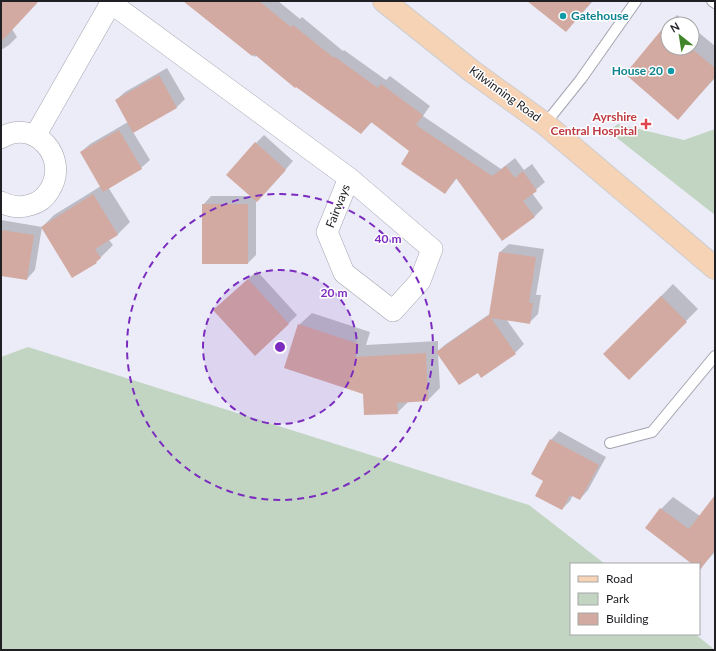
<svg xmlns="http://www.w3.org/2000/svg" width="716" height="651" font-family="Lato,sans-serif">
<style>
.green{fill:#c2d5c2}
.shadow{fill:#0003}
.building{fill:#d3aaa1}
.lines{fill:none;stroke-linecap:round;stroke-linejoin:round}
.service-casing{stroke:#a3a4af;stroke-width:12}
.minor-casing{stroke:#a3a4af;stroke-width:22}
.primary-casing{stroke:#cececf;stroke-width:24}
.service{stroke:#fff;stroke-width:10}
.minor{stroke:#fff;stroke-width:21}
.primary{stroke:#f7d3b5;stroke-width:22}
.ring{fill:none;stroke:#7b2cbf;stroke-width:2;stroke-dasharray:7 5}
.culture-dot{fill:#0f9aa8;stroke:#fff;stroke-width:1.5}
.health-dot{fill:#e0444e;stroke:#fff;stroke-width:1.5}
.labels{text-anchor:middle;stroke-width:3;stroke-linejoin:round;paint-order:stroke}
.culture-label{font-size:12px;font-weight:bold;fill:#0d838f;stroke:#fff;text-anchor:start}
.street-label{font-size:12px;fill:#202024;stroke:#fff}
.health-label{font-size:12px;font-weight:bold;fill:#be3a42;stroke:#fff;text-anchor:end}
.centre{fill:#7b2cbf;stroke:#fff;stroke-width:2}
.ring-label{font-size:12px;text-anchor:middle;font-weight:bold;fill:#7b2cbf;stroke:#fff;stroke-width:3;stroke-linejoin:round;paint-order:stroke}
</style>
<rect width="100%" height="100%" fill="#ebecf8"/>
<!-- green -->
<g class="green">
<polygon points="618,124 684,140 715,129 715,215 608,131"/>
<polygon points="28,347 529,505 605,564 571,564 571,634 695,634 715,650 1,650 1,357"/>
</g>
<!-- shadow -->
<g class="shadow">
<polygon points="1,1 38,1 12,29 17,37 9,45 1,50"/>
<polygon points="188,1 278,1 300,19 302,17 343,51 344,50 386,80 390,76 430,106 423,116 501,169 515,158 524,170 532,164 545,182 532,193 543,208 534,217 457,178 445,193 411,151 372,122 361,133 257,55 255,57 190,6"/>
<polygon points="529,1 593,1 566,31"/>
<polygon points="677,15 689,24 668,24"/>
<polygon points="668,24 668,48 692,48 692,27 715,46 715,78 678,118 627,74"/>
<polygon points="167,68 185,99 177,107 133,132 150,160 141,168 108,187 130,222 118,234 109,240 113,245 96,262 42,227 35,270 27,279 1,275 1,220 42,227 54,215 101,186 81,152 90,144 128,122 116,100 125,92"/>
<polygon points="264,135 293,161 265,193 256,200 256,255 248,263 203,205 211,196 251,196 256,143"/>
<polygon points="509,244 544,249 536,295 541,295 538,314 529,323 506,319 524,344 515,353 481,376 478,371 438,354 440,388 428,400 409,401 397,413 364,394 299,325 312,313 370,332 366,345 438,341 438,351 446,344 491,313 500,252"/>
<polygon points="257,271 297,315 288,324 223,302"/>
<polygon points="673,284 698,309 629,378 604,354"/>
<polygon points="559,431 606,457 588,490 580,499 573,495 570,501 562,509 545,480 551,440"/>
<polygon points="673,497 700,516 715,497 715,552 700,568 699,564 694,564 661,509"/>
</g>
<!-- building -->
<g class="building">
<polygon points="1,1 39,1 1,42"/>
<polygon points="183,1 259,1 291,27 293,25 334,58 335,57 378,88 381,84 423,115 416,125 492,176 506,166 515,178 523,171 537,191 523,201 535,217 502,241 456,178 445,194 401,164 409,151 371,122 361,134 296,87 295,88 254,54 252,56"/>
<polygon points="527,1 592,1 566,32"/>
<polygon points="668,22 668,48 691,48 715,68 715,77 678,120 625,74"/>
<polygon points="159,75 177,108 133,133 115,100"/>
<polygon points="119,130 142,169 103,192 80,152"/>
<polygon points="255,142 286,170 257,202 226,175"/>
<polygon points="93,194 118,235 95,249 101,258 96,262 97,263 72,278 41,227"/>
<rect x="202" y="204" width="46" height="60"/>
<polygon points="1,230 34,235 27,280 1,276"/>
<polygon points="499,252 536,257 529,303 533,303 530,324 491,318 516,354 481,378 478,373 459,385 436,352 489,315"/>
<polygon points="248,279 289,324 255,356 213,310"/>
<polygon points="661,296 687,322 629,380 603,354"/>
<polygon points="298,324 359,344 355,357 426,353 428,401 397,403 398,414 364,415 363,394 284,368"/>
<polygon points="550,439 599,465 580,500 570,495 562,510 535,496 543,481 531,474"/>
<polygon points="715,495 715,550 700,570 699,564 692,564 645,528 660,508 689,529"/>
</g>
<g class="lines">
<defs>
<g id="service">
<polyline points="712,1 715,3"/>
<polyline points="545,124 581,79 636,1"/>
<polyline points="610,443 652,432 715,356"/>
</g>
<g id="minor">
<polyline points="111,3 349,178 432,249 420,281 393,311 344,273 327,232 349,178"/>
<polyline points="35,136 112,1"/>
<path d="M1 138C34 117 71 158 49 191 45 198 38 203 30 205 20 208 10 207 1 202"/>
</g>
<polyline id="primary" points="384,1 473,72 545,124 715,268"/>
</defs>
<!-- service casing -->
<use href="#service" class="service-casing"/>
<!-- minor casing -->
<use href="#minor" class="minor-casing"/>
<!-- primary casing -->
<use href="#primary" class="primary-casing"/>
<!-- service -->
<use href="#service" class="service"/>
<!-- minor -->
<use href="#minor" class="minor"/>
<!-- primary -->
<use href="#primary" class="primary"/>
</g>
<!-- distance rings -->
<circle cx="280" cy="347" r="77" fill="#7b2cbf" fill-opacity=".12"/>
<g class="ring">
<circle cx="280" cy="347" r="77"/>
<circle cx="280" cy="347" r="153"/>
</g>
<!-- markers -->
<g class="culture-dot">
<circle cx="563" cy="16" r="4"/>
<circle cx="671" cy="71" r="4"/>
</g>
<path class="health-dot" d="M644 118h4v4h4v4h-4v4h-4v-4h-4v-4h4z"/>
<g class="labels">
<!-- culture labels -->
<g class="culture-label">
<text x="571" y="20">Gatehouse</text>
<text x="663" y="75" text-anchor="end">House 20</text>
</g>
<!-- street labels -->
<g class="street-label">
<text transform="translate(505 94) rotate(36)" y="4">Kilwinning Road</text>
<text transform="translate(338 206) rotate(-68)" y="4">Fairways</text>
</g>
<!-- health labels -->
<g class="health-label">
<text x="637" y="121">Ayrshire<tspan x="637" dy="14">Central Hospital</tspan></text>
</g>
</g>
<circle cx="280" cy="347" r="6" class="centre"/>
<g class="ring-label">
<text x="388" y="243">40 m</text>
<text x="334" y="297">20 m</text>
</g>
<!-- border -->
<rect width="716" height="651" fill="none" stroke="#202024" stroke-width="4"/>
<!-- legend -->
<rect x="570" y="563" width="130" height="72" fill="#ffffff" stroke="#a6a6a7"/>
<rect x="578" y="576" width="20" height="6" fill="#f7d3b5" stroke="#a6a6a7"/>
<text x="606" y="583" font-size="12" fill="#202024">Road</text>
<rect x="578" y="593" width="20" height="12" fill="#c2d5c2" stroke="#a6a6a7"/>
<text x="606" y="603" font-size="12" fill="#202024">Park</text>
<rect x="578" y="613" width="20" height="12" fill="#d3aaa1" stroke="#a6a6a7"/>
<text x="606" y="623" font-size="12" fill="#202024">Building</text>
<!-- north arrow -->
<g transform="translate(680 36) rotate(330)"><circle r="19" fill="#ffffff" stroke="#a6a6a7"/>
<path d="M0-3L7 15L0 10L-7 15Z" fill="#408529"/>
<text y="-6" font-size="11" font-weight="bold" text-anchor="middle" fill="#202024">N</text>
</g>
</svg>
